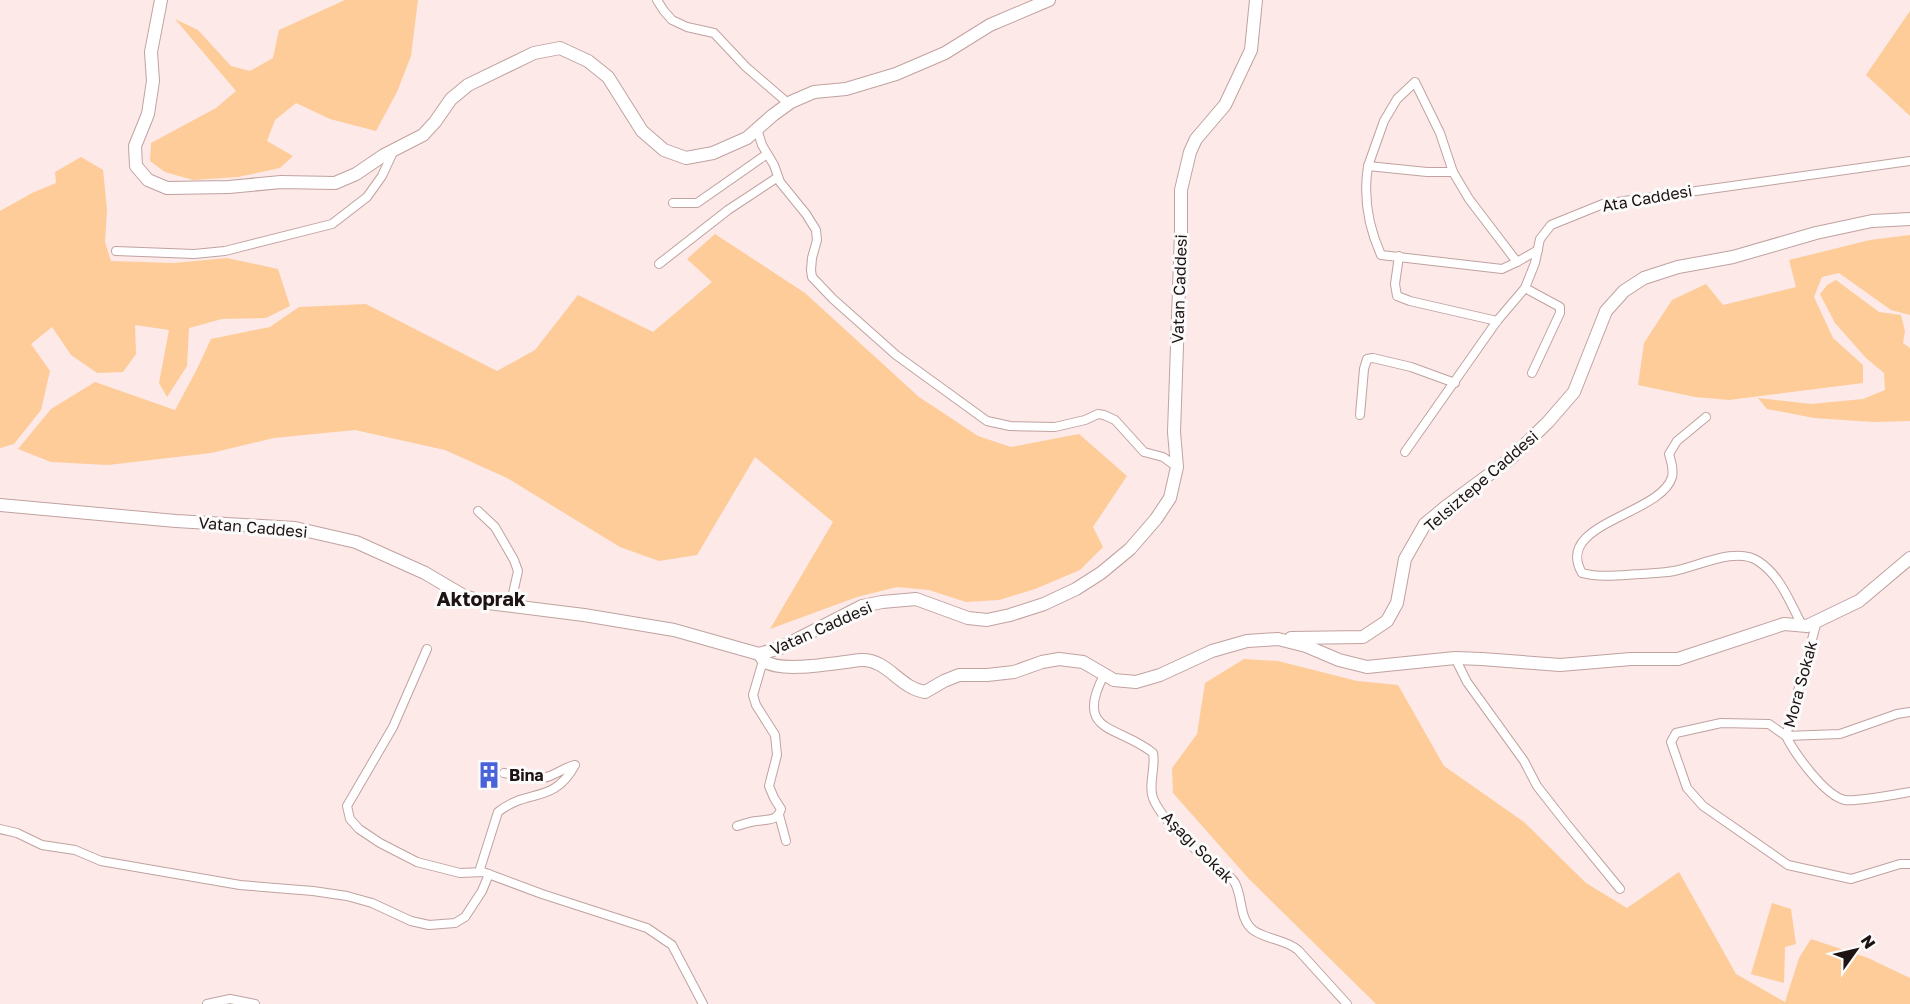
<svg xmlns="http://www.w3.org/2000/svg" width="1910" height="1004" font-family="'Golos Text',sans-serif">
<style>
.green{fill:#fdcc98}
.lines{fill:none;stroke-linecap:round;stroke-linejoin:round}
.street-casing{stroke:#c0a2a0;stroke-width:10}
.secondary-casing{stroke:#c0a2a0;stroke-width:14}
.street{stroke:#fff;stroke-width:8}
.secondary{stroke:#fff;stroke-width:12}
.labels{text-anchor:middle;stroke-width:6;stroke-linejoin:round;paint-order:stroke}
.street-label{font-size:16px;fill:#1e1313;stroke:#fbfbfb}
.poi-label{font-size:16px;font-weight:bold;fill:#1e1313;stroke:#fbfbfb;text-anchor:start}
.quarter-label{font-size:20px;font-weight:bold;fill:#1e1313;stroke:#fbfbfb}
</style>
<rect width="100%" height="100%" fill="#fce9e8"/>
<!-- green -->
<g class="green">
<polygon points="345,0 418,0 411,56 397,92 376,131 330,119 296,103 275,120 267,141 293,156 280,168 238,177 193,180 165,172 150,161 151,143 216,108 236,91 175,19 198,30 231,66 250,71 273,58 279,30"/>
<polygon points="1910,11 1910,116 1866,75"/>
<polygon points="81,157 103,170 107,209 105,242 111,261 174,263 227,258 278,269 290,306 266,318 222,319 189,328 187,366 167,397 159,383 169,330 135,325 136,354 123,372 97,373 71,355 52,327 31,344 50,371 41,410 14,444 0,448 0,211 32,193 56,183 55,172"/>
<polygon points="715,234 805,293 919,397 978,436 1011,447 1079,434 1127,476 1093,527 1103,547 1080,570 1035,589 999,600 966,602 929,590 897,587 857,597 770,629 833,522 755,457 697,555 659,561 620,547 507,478 445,450 355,430 274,438 211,453 108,465 51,462 18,449 51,409 95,382 175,410 196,371 211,339 270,327 299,307 366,304 497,371 535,350 578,295 653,332 712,282 687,259"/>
<polygon points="1910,235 1910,315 1891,310 1839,273 1822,277 1814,297 1833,338 1863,365 1863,383 1729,400 1695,397 1638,385 1644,343 1672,300 1706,284 1723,305 1796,287 1789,260 1870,240"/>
<polygon points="1836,280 1879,312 1901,315 1905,331 1903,343 1910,348 1910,421 1874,422 1814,418 1767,409 1758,398 1811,404 1863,399 1885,390 1884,373 1866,358 1835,323 1820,294 1827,285"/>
<polygon points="1244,659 1278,661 1357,681 1398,685 1444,766 1524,822 1586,883 1627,908 1679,872 1736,974 1785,1002 1799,958 1811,939 1868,958 1910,978 1910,1004 1376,1004 1249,879 1173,793 1172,768 1197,734 1205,683"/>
<polygon points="1772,903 1791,909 1796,944 1785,947 1784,983 1751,974"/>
</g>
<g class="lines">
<defs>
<g id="street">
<polyline points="657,0 664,11 672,20 687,27 714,33 746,67 789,104"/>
<polyline points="757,129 762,145 774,165 780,182 806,214 816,230 817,240 812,258 811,270 812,277 833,299 896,355 987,421 1010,426 1055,427 1085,420 1098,414 1104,415 1115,420 1144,452 1163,457 1177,467"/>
<polyline points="1368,166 1384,121 1397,99 1415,82 1440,133 1453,172 1469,199 1517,262 1538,250"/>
<path d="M1453 172H1427L1368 166C1363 197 1368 226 1381 255L1502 269 1517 262"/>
<polyline points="673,203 697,203 767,154"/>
<polyline points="116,251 194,254 225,251 332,224 367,197 382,176 394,150"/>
<polyline points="1399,256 1395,284 1397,296 1410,301 1497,321"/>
<polyline points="659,264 728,210 778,177"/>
<polyline points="1525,288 1560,307 1560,313 1532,373"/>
<polyline points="1360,415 1364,369 1367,359 1373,358 1411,367 1455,383"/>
<path d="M1706 417 1677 441 1669 454C1671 461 1674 469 1672 477 1661 515 1553 523 1582 573 1601 578 1621 575 1641 574 1652 573 1663 573 1674 571 1697 567 1736 546 1758 561 1781 576 1790 603 1802 625"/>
<polyline points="1405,452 1497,321 1525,288 1535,263 1540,239 1551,225 1603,204 1910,161"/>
<polyline points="478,511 495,527 514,560 518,571 510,607"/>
<path d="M1817 621 1786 736C1795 754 1825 796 1845 800 1855 802 1898 794 1910 792"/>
<polyline points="427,649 393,727 347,806 350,819 359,829 380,843 417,862 460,873 483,872 542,894 647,928 672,945 703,1004"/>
<polyline points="1455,658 1467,682 1524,761 1537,786 1566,823 1620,889"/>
<path d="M1104 675C1073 734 1119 725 1153 753 1156 767 1148 785 1153 798 1161 819 1194 849 1211 863 1219 869 1230 874 1235 883 1243 898 1239 919 1253 930 1267 940 1285 939 1298 950L1347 1004"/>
<polyline points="1910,712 1897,714 1840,734 1786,736 1769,724 1721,723 1676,733 1671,742 1687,788 1703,806 1788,865 1851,879 1900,864 1910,864"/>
<polyline points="779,815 786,841"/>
<path d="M737 826C743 824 750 822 756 821 767 819 777 822 781 809L774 798 769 786 777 755 775 735 756 705 753 695 763 661"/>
<polyline points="0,829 17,833 42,845 75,850 101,861 240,885 313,891 347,896 372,903 411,921 429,925 455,923 465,917 482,891 489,874"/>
<path d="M479 872 498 812C528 788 553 805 575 765 564 767 555 776 543 778 530 781 517 775 504 773"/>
<polyline points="207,1004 230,999 255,1004"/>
</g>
<g id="secondary">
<polyline points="161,0 151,52 153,81 148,114 135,146 136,166 148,180 167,188 229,187 281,182 335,183 356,174 384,155 423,135 435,122 451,99 468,85 534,53 560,48 588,61 608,77 642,131 664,150 686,158 713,153 747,138 773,115 791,102 814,92 846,89 896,74 945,53 990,25 1049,0"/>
<polyline points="0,505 176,521 295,528 356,542 425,573 464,596 488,603 584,615 674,630 759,654 780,648 862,606 882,602 916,599 968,618 987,620 1010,615 1044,604 1076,589 1101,573 1130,549 1156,519 1170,498 1177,467 1174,432 1181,232 1181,190 1190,152 1196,139 1225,105 1251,50 1256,0"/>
<polyline points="1291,638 1363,637 1387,621 1397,603 1405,559 1425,524 1448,505 1510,459 1548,422 1574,392 1606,311 1624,291 1644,278 1678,267 1733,257 1816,233 1872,221 1910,219"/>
<path d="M759 654C761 656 763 660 764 661 782 674 839 662 861 660 888 659 899 688 925 692L944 681 959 675H987L1014 672 1042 662 1059 659 1083 662 1114 680 1136 682 1160 675 1212 651 1247 641 1278 639 1306 646 1339 660 1367 667 1455 658 1482 659 1560 665 1631 659H1678L1784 624 1807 626 1859 601 1910 558"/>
</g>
</defs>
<!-- street casing -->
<use href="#street" class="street-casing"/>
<!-- secondary casing -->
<use href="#secondary" class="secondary-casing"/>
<!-- street -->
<use href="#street" class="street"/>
<!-- secondary -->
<use href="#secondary" class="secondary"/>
</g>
<!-- icons -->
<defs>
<symbol id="building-bare" viewBox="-9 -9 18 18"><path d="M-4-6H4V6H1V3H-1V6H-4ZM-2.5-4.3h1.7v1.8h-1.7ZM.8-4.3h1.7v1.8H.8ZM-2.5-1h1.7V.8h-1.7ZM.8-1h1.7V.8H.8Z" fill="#4964d8" stroke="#fbfbfb" stroke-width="2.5" paint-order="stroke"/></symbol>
</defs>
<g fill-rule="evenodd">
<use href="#building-bare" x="470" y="756" width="38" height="38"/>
</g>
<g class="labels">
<!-- street labels -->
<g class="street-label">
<text transform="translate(1647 198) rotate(-10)" y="6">Ata Caddesi</text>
<text transform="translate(1179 289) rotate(-88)" y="6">Vatan Caddesi</text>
<text transform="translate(1481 481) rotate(-41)" y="6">Telsiztepe Caddesi</text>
<text transform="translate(253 527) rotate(5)" y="6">Vatan Caddesi</text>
<text transform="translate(821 628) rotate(-24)" y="6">Vatan Caddesi</text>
<text transform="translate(1800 684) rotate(-75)" y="6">Mora Sokak</text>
<text transform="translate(1198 847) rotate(45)" y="6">Aşağı Sokak</text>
</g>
<!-- poi labels -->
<g class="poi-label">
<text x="509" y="781">Bina</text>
</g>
<!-- quarter labels -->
<g class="quarter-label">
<text x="481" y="606">Aktoprak</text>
</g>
</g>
<!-- north arrow -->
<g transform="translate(1856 950) rotate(56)" stroke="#fbfbfb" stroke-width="4.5" paint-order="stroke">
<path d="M0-4.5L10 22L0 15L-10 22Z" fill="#1e1313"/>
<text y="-9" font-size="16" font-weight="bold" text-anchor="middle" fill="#1e1313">N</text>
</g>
</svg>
